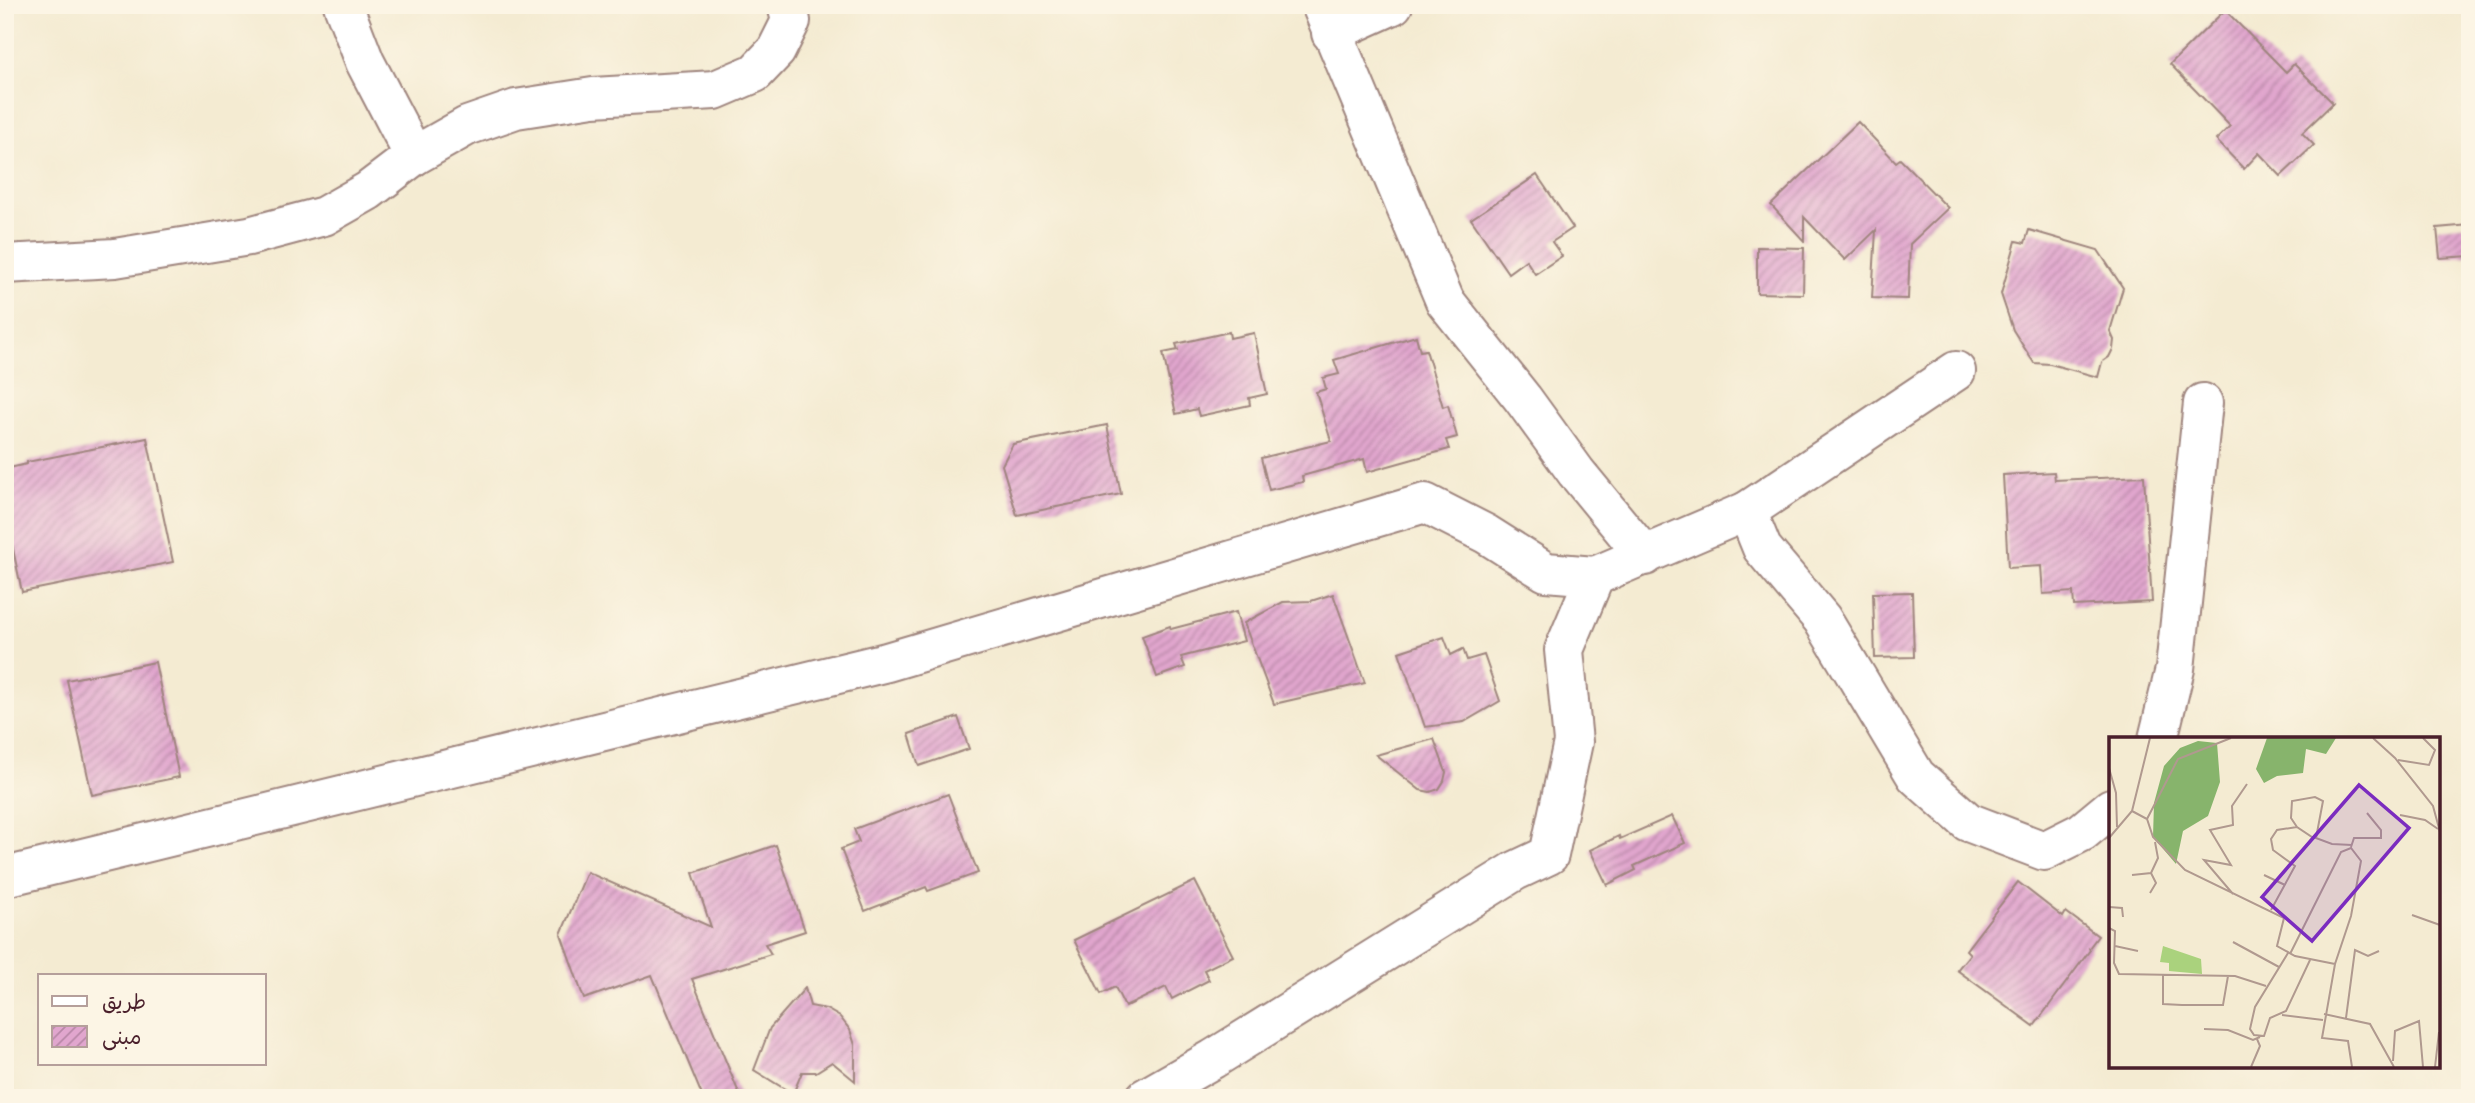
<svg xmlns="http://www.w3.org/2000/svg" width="2475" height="1103" font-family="'Comic Neue','Playpen Sans Arabic',sans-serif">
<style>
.building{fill:url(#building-hatch)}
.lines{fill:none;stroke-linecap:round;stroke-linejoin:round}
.minor-casing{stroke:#9f857e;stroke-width:42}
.minor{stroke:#fff;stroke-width:38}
.inset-road{fill:none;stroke:#b0998f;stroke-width:2}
.view{fill:#7b2cbf;fill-opacity:0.15;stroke:#7b2cbf;stroke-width:3.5}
.inset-edge{fill:none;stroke:#4a1f2b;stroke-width:3.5}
</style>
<defs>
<pattern id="building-hatch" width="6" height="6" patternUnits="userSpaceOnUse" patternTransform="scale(1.75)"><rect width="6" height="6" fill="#e1a6ce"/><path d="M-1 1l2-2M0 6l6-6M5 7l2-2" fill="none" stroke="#b887a7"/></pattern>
</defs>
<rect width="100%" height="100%" fill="#fcf5e5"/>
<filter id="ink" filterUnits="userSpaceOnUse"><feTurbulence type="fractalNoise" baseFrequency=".0143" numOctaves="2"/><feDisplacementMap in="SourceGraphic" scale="14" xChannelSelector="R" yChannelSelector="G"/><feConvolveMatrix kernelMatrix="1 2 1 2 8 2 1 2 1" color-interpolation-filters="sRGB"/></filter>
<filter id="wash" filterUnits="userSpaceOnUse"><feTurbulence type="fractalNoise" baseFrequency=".00686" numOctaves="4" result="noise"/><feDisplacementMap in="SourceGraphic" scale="28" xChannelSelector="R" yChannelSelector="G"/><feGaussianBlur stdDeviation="1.57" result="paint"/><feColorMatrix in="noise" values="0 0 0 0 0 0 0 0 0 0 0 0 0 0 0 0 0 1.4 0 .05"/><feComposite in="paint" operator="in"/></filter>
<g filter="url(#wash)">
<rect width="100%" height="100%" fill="#f4ebd2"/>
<g id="blocks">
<!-- building -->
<g class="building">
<polygon points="2225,10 2286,72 2294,64 2333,103 2302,133 2314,145 2281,176 2259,153 2244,169 2216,140 2230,126 2170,64"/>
<polygon points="1858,122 1896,162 1900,159 1948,208 1910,244 1908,299 1872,298 1876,230 1845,260 1804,217 1804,241 1771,205"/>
<polygon points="1537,175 1573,228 1552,242 1562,256 1535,274 1526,260 1508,273 1471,219"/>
<polygon points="2470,225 2470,256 2440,258 2437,228"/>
<polygon points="2029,230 2098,250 2123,288 2110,331 2114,340 2113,349 2109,357 2102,362 2098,377 2050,364 2034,363 2013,330 2001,294 2016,241 2025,243"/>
<polygon points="1757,247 1804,248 1803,294 1757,293"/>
<polygon points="1229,332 1230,338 1254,333 1267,394 1249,398 1250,405 1199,416 1197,409 1176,414 1163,353 1178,350 1176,344"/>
<polygon points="1416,336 1420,351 1426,350 1443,407 1448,405 1457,437 1446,440 1449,449 1367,472 1364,459 1302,476 1303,482 1269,490 1261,458 1331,441 1316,392 1326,389 1323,378 1339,374 1334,360"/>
<polygon points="1107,425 1121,494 1017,515 1002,465 1013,444"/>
<polygon points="147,438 173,562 22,592 5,511 5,469 27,464 27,462"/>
<polygon points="2054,472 2055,480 2144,476 2152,602 2074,606 2073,592 2043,594 2041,566 2008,568 2003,475"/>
<polygon points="1912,592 1914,657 1875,658 1873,593"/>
<polygon points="1333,594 1365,683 1274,704 1244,623 1283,602 1311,601"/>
<polygon points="1236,612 1244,641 1181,657 1185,667 1157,677 1142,636 1170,626 1171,629"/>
<polygon points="1444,637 1451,655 1463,649 1467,660 1484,655 1500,701 1464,722 1425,727 1399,652"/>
<polygon points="155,662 179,777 92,795 67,680"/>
<polygon points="958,717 969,749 919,766 909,734"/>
<polygon points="1434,739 1446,772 1444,781 1439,789 1430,792 1420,790 1376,755"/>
<polygon points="948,794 978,873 928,891 926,887 865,911 841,849 859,842 854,829"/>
<polygon points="1672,816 1685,843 1634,866 1636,870 1607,885 1590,850 1619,836 1620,839"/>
<polygon points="776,845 805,931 765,944 771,954 692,979 741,1098 703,1098 652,975 584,999 561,934 587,872 711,927 693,873"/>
<polygon points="1195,881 1233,956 1204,970 1209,980 1172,999 1166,987 1125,1007 1115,987 1101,994 1074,940"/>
<polygon points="2018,882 2063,917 2066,912 2098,936 2089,948 2090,950 2034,1026 1957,970 1970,954 1966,950"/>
<polygon points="805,988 810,1006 826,1009 840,1017 850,1030 855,1045 855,1081 832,1062 816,1072 802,1072 793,1094 754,1070 770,1028"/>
</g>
</g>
</g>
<g filter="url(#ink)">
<use href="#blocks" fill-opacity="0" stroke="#9f857e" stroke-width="2"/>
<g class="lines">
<defs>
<g id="minor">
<polyline points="343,5 365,62 414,156"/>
<polyline points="1321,5 1445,301 1523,399 1576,472 1645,556"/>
<polyline points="1331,33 1393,5"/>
<polyline points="5,264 115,258 249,236 324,216 368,191 414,156 467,126 516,109 593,97 715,90 755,73 776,51 791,21 787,5"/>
<polyline points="1747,511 1956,371"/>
<polyline points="1595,576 1747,511 1762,548 1822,619 1916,776 1968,822 2044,851 2082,832 2111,808"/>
<polyline points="2158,739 2175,669 2203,403"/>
<polyline points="5,877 887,662 1425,503 1486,534 1546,572 1595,576 1564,650 1573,742 1549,855 1515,871 1213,1059 1145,1098"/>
</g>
</defs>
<!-- minor casing -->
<use href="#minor" class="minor-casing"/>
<!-- minor -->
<use href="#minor" class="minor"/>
</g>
</g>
<!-- overview -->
<g transform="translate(2109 737)">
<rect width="331" height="331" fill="#f4ebd2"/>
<path d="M54 209 92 222 93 237 60 234V226L51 225Z" fill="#aad27d"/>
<path d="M158 1H227L217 17 197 12 194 36 168 39 155 46 147 32ZM89 4 108 6 111 45 99 79 74 94 67 127 44 100 45 66 55 29 71 11Z" fill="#87b46c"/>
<path class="inset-road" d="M264 1 286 21 324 69 331 95M289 23 320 28 326 13 314 1M0 31 7 56 8 90M23 74 38 82 44 100 76 133 175 181 168 209 186 219 226 227M291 78 316 83 329 92M38 82 69 22 122 1M0 101 23 74 41 1M207 101 214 64 206 60 183 64 182 81 188 90 203 100 207 101 223 107 243 108M242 110 245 101H272V93L258 76M23 138 42 136 49 121 46 105M155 138 176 148M41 156 47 146 42 136M124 157 95 123 122 128 101 93 124 88 123 69 138 47M0 170 13 171 14 180M162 173 186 129 164 113 162 102 168 93 188 90M303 178 331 188M0 191 6 194 5 226 10 237 126 239 157 249M124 205 170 230M6 209 29 214M179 216 146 270 141 292 145 298 155 299 161 281 177 274 201 223M181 217 232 115 242 111 252 124 242 179 226 227 213 301 239 304 243 330M54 237V267L73 268H114L119 239M215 277 261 287 285 330M173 278 214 283M237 281 246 213 259 219 270 214M95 292 119 293 144 303 151 300M284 324 286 294 310 284 314 330M142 330 151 309 148 302M326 330 330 295"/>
<path class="view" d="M250 48 300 91 203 204 153 160Z"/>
<rect width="331" height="331" class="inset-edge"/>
</g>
<!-- margin -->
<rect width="2475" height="1103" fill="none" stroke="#fcf5e5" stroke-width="28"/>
<!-- legend -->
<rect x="38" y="974" width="228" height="91" fill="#fcf5e5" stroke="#b59f9b" stroke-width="2"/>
<rect x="52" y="996" width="35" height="10" fill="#ffffff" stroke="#b59f9b" stroke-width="2"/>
<text x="102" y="1009" font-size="21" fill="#4a1f2b">طريق</text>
<rect x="52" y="1026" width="35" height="21" fill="url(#building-hatch)" stroke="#b59f9b" stroke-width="2"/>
<text x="102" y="1044" font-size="21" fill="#4a1f2b">مبنى</text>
</svg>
